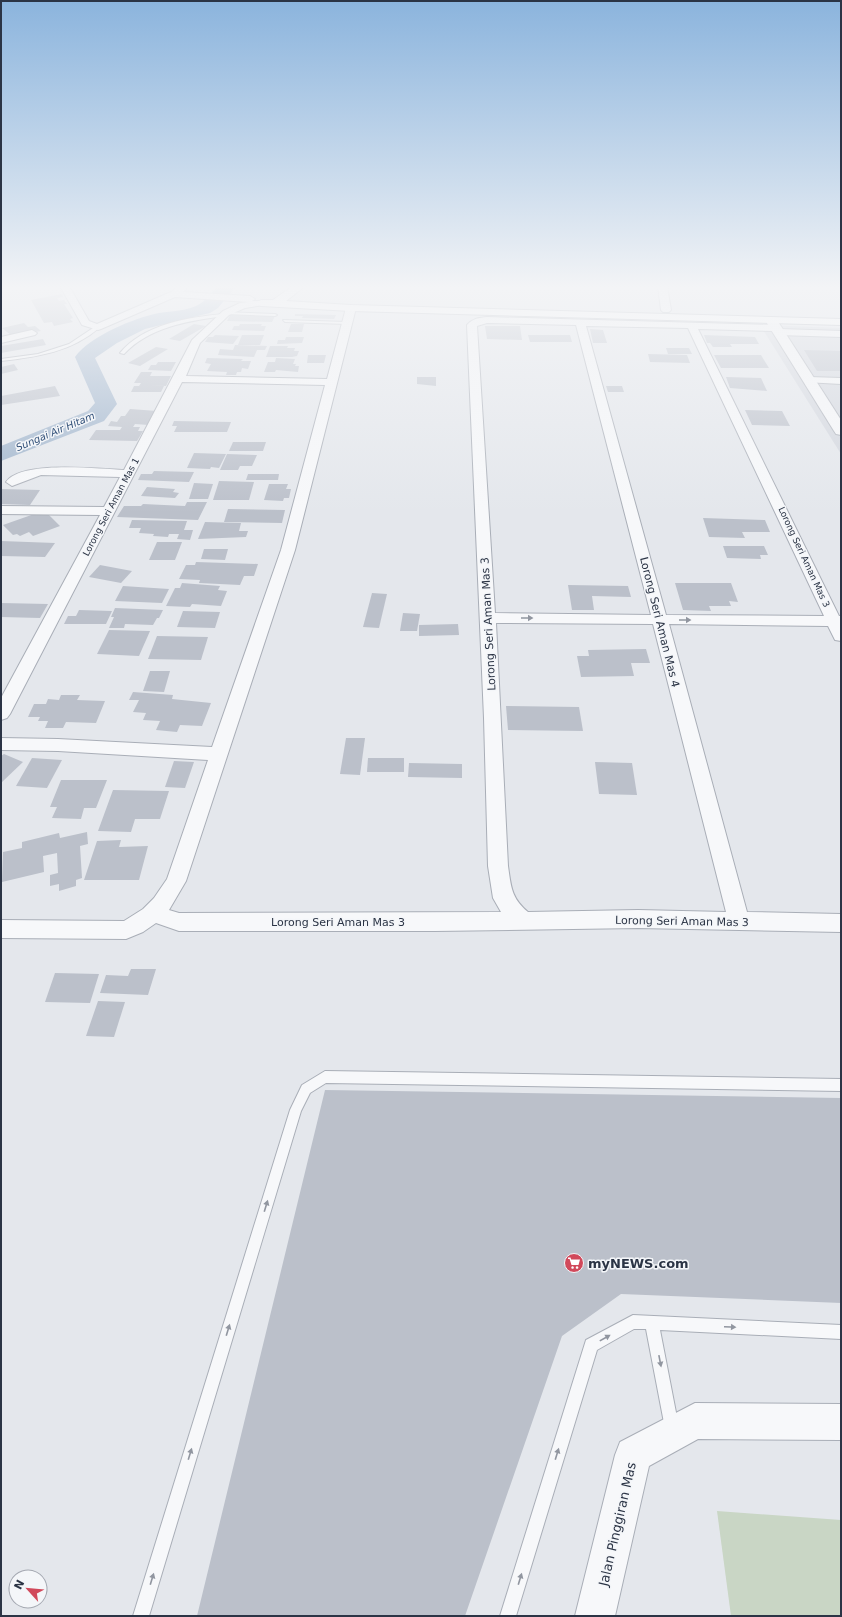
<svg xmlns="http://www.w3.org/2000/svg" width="842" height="1617" font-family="'DejaVu Sans',sans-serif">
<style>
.built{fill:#d2d6de}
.green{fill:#c9d6c5}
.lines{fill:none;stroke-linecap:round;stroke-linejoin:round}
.river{fill:#9fb4cc;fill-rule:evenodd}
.building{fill:#bbc0ca}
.service-casing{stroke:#a9aeb7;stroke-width:2}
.minor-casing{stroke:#a9aeb7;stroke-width:2}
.tertiary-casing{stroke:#a9aeb7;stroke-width:2}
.secondary-casing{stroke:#a9aeb7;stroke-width:2}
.service{fill:#f7f8fa;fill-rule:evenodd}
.minor{fill:#f7f8fa;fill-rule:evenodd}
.tertiary{fill:#f7f8fa;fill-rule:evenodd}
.secondary{fill:#fff;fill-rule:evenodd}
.oneway{fill:#9196a0}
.labels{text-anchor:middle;stroke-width:3;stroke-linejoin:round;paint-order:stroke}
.far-street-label{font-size:9px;fill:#2b3445;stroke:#f4f6f9}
.far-water-label{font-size:10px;font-style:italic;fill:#34527a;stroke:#f4f6f9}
.street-label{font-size:11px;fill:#2b3445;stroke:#f4f6f9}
.near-poi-label{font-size:13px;font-weight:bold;fill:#2b3445;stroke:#f4f6f9;text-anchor:start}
.near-street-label{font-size:13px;fill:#2b3445;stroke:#f4f6f9}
</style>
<rect width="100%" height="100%" fill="#e4e7ec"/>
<!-- built -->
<polygon class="built" points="760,325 841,328 841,454"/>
<!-- green -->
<polygon class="green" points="717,1511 841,1520 841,1616 731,1616"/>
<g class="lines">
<!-- river -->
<path class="river" d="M218 286H236L218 308 210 313 145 329 117 343 95 358 117 404 104 421 1 461V446L88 411 95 403 75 357C90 336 134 318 159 313 172 311 186 311 198 305 206 301 211 293 218 286Z"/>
</g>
<!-- building -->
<g class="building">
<polygon points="62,294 63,297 57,298 59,301 64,300 67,304 64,304 73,318 70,319 73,322 54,326 52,322 44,323 31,300"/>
<polygon points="295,314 336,315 334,319 302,318 303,316 295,316"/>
<polygon points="230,315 275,316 272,322 227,321"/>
<polygon points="24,323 28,327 35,326 41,331 12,336 2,328"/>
<polygon points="194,324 206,326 180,341 169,339"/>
<polygon points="240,324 262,324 261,326 266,326 264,331 232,330 234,326 239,326"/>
<polygon points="291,324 304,324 302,332 288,332"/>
<polygon points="485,326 520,326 522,340 487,339"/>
<polygon points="590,329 603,330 607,343 593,343"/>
<polygon points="215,335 239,336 233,344 205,342 208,337 213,337"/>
<polygon points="242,335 264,335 260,345 238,345"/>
<polygon points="528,335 570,335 572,342 530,342"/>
<polygon points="704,335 755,337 759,344 730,344 732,347 713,347 710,343 707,343"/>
<polygon points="286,337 304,337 302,343 277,344 278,340 285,340"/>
<polygon points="43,339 46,345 1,353 1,346"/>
<polygon points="235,345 267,346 265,350 257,350 254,357 218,355 220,349 233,350"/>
<polygon points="270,346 288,346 287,348 295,348 294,351 299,351 297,356 292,357 266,357"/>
<polygon points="156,347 168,349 140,366 128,363"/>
<polygon points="666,348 689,348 692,354 668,354"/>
<polygon points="804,350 841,351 841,371 817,371"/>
<polygon points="648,354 687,355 690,363 650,362"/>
<polygon points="308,355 326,355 324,363 307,363"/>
<polygon points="714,355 761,355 769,368 721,368"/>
<polygon points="207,358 243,359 241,361 251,361 248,369 242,368 241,372 237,372 236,375 226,375 227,372 207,371 211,364 205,363"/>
<polygon points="276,358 295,359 293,364 296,364 295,366 299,366 298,372 276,370 275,372 264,372 268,362 275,362"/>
<polygon points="158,362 176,362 171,371 148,370 151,365 156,365"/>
<polygon points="14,364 18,370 1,374 1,367"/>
<polygon points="141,372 152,372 150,376 171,376 166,386 148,385 164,386 161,392 131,392 134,386 139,386 141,383 134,383"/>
<polygon points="417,377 436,377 436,386 417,384"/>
<polygon points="726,377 761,378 767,391 730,388"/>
<polygon points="55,386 60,396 1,405 1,396"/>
<polygon points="606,386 622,386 624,392 608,392"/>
<polygon points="130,409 157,411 149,425 135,424 133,427 140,427 138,431 143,431 137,441 89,440 96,430 120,430 122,427 108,426 111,421 117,422 121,416 125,416"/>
<polygon points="745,410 782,411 790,426 752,425"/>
<polygon points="174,421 231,422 227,432 174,432 177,426 172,426"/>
<polygon points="233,442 266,442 263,451 229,451"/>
<polygon points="194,453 226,454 219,468 211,467 210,469 187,468"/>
<polygon points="227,454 257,455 252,466 240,466 238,470 220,470"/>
<polygon points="154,471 194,472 189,482 138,480 141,474 152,474"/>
<polygon points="248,474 279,474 278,480 246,480"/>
<polygon points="219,481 254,482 249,500 213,500"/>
<polygon points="194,483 213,484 208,499 189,499"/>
<polygon points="269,484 288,484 286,489 291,489 289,498 284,498 283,501 264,500"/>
<polygon points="147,487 175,489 173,492 179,493 175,498 141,496"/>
<polygon points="1,489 40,490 30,505 1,504"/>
<polygon points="187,502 207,502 198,520 117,517 124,506 141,506 143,504 185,506"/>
<polygon points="228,509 285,510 282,523 224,522"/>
<polygon points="37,513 47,513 60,526 33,536 29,532 20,536 17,534 13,535 3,525"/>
<polygon points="703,518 765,520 770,532 742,532 745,538 709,537"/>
<polygon points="132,520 187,521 184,530 193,530 190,540 177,539 179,534 169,534 168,537 153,536 154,534 139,533 141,528 129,528"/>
<polygon points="205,522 241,523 239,531 248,531 246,537 198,539"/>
<polygon points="1,541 55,543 45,557 1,556"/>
<polygon points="157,542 182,542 175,560 149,560"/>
<polygon points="723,546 764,546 768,555 760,555 761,559 727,558"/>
<polygon points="204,549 228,549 225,560 201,559"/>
<polygon points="196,562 258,564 254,576 244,576 240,585 199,583 200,580 179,579 186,565 195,565"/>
<polygon points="100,565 132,571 121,583 89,577"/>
<polygon points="182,583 220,586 218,590 227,591 221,606 192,604 190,607 166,606 175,588 180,588"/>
<polygon points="675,583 731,583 738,602 729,601 731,606 709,606 711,611 683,610"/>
<polygon points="568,585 628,586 631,597 592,596 594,610 572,610"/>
<polygon points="123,586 169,589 162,603 115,601"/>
<polygon points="372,593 387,594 379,628 363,627"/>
<polygon points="1,603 48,604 40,618 1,617"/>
<polygon points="115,608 163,610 159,618 157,618 153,625 125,624 124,628 109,628 114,617 111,617"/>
<polygon points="79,610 112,611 106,624 64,624 68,616 76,616"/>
<polygon points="183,611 220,612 215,628 177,627"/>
<polygon points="403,613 420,614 417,631 400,631"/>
<polygon points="458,624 459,635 419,636 419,625"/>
<polygon points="109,630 150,631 139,656 97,654"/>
<polygon points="157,636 208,637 201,660 148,659"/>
<polygon points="646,649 650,663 631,663 634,676 581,677 577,656 589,656 588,650"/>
<polygon points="150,671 170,671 164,692 143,691"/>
<polygon points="133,692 173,695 172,699 211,703 202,726 180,725 177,732 156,730 160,721 143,720 146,713 133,712 139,700 129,700"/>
<polygon points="61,695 80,695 77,700 105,701 96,723 66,722 63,728 45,728 48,721 38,721 40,717 28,717 34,704 46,704 48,699 59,700"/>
<polygon points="506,706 579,707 583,731 508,730"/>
<polygon points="346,738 365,738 360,775 340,774"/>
<polygon points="4,754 23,762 1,783 1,756"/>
<polygon points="32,758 62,760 47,788 16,786"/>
<polygon points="368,758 404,758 404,772 367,772"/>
<polygon points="174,761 194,762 185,788 165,787"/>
<polygon points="595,762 632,763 637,795 599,794"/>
<polygon points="409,763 462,764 462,778 408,777"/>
<polygon points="61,780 107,780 96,808 84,808 81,819 52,818 57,807 50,807"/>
<polygon points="113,790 169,791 160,819 135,819 131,832 98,831"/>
<polygon points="87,832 88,844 80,846 82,878 76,880 76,886 59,891 59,884 50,886 50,875 58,873 57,853 43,856 44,872 2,882 3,852 22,848 22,842 59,833 60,838"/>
<polygon points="121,840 119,847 148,846 139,880 84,880 97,841"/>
<polygon points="131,969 156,969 148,995 100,993 106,975 128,976"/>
<polygon points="55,973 99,974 90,1003 45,1002"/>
<polygon points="98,1001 125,1002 114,1037 86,1036"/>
<polygon points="325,1090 841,1098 841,1303 621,1294 562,1336 465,1616 197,1616"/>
</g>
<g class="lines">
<defs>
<g id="service">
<polygon points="1,286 11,286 1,288"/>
<path d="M224 312 275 314 277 315 275 316 226 314 224 316C188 321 149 327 124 354L120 353C144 324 189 317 224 314Z"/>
<polygon points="283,320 347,322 349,323 347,324 285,322"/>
<path d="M96 326 100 327C72 352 37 357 1 361V359L38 354 69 344Z"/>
<polygon points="325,1071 841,1079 841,1091 326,1083 310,1093 301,1111 149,1616 133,1616 290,1110 302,1085"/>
<polygon points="633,1315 841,1325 841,1339 660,1330 679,1428 677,1433 672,1435 667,1433 665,1428 646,1329 634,1329 597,1350 516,1616 500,1616 586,1340"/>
</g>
<g id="minor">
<path d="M60 286H69L89 321 97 324 171 292 179 286H189L183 292 250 296 255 299 252 301H264V305L245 308 229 315 200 343 186 376 327 379 346 308 351 305 356 308 295 550 186 881 169 910 179 913 501 912 493 898 488 866 484 718 467 325C473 318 479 318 487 317L776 325 779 326 780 329 841 331V337L779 335 776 334 775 331 698 329 839 616H841V641L835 640 828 626 669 624 747 912 841 914V932L638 928 435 931H179L156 923 143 932 126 939 1 938V920L124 921 143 909 154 898 167 879 208 760 58 751 1 750V738L58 739 212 747 281 550 325 385 182 382 10 714 7 718 1 720V698L100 515 1 514V506L104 507 120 477 41 475 12 486 6 482C21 460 99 469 124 470L192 340 223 311 240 303 248 302 175 297 101 329 98 330 82 325ZM487 323 576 325 651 615 495 613 477 326ZM586 326 688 328 824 616 666 615ZM496 623 653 624 726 912 638 910 528 912C511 898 511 886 508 866Z"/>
<polygon points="658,286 667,286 671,310 669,312 663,312 661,310"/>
<polygon points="32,330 37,333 35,335 1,343 1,337"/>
<polygon points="809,377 841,378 841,384 805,382 804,380 805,378"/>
</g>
<g id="tertiary">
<polygon points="771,317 777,320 841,420 841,435 836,434 834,431 765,320"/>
<polygon points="695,1403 841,1404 841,1440 698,1439 649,1466 615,1616 575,1616 615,1455 620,1442"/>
</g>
<polygon id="secondary" points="293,286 305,286 286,301 351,305 841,319 841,325 351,311 261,306 256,303 261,300 273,300"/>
</defs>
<!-- service casing -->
<use href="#service" class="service-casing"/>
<!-- minor casing -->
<use href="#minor" class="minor-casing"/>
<!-- tertiary casing -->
<use href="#tertiary" class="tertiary-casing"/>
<!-- secondary casing -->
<use href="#secondary" class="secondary-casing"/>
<!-- service -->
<use href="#service" class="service"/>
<!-- minor -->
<use href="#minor" class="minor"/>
<!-- tertiary -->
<use href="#tertiary" class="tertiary"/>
<!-- secondary -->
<use href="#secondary" class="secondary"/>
</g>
<!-- one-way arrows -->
<defs><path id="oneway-solid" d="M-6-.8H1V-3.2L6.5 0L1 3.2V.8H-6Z"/></defs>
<g class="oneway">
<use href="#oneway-solid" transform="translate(527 618)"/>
<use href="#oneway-solid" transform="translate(685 620)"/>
<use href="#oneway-solid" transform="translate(266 1206) rotate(-73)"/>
<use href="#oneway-solid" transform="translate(730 1327) rotate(3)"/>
<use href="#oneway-solid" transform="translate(228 1330) rotate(-73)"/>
<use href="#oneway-solid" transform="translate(605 1338) rotate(-29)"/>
<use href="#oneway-solid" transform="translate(660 1361) rotate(79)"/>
<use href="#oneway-solid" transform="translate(190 1454) rotate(-73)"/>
<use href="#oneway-solid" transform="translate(557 1454) rotate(-73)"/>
<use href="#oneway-solid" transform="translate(152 1579) rotate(-73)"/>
<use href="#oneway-solid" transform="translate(520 1579) rotate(-73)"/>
</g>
<!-- sky -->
<linearGradient id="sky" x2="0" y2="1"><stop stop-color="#8bb4dd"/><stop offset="0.56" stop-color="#f3f4f6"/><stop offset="1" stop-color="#f3f4f6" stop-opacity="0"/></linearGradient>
<rect width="842" height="513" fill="url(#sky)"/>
<!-- icons -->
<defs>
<symbol id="supermarket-disc" viewBox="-11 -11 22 22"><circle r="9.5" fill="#d1495b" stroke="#f4f6f9"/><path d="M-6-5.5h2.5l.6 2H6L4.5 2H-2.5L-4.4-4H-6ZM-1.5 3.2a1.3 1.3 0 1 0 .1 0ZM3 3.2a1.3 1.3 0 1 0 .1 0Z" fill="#fff"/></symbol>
</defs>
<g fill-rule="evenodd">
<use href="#supermarket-disc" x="563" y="1252" width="22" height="22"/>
</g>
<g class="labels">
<!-- far-street labels -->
<g class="far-street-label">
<text transform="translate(111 507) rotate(-62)" y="3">Lorong Seri Aman Mas 1</text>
<text transform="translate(804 557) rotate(65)" y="3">Lorong Seri Aman Mas 3</text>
</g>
<!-- far-water labels -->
<g class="far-water-label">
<text transform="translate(55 431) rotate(-23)" y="4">Sungai Air Hitam</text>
</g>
<!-- street labels -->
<g class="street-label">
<text transform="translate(660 622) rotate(76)" y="4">Lorong Seri Aman Mas 4</text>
<text transform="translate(488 624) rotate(-93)" y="4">Lorong Seri Aman Mas 3</text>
<text transform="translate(682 921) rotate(1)" y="4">Lorong Seri Aman Mas 3</text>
<text x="338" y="926">Lorong Seri Aman Mas 3</text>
</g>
<!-- near-poi labels -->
<g class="near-poi-label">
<text x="588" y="1268">myNEWS.com</text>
</g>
<!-- near-street labels -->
<g class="near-street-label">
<text transform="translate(617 1524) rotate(-77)" y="5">Jalan Pinggiran Mas</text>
</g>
</g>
<!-- border -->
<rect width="842" height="1617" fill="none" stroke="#2b3445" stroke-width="4"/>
<!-- north arrow -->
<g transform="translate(28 1589) rotate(297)"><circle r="19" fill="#f4f6f9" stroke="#a4a8b1"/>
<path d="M0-3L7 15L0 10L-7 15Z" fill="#d1495b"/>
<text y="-6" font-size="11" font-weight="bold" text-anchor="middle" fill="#2b3445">N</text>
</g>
</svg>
